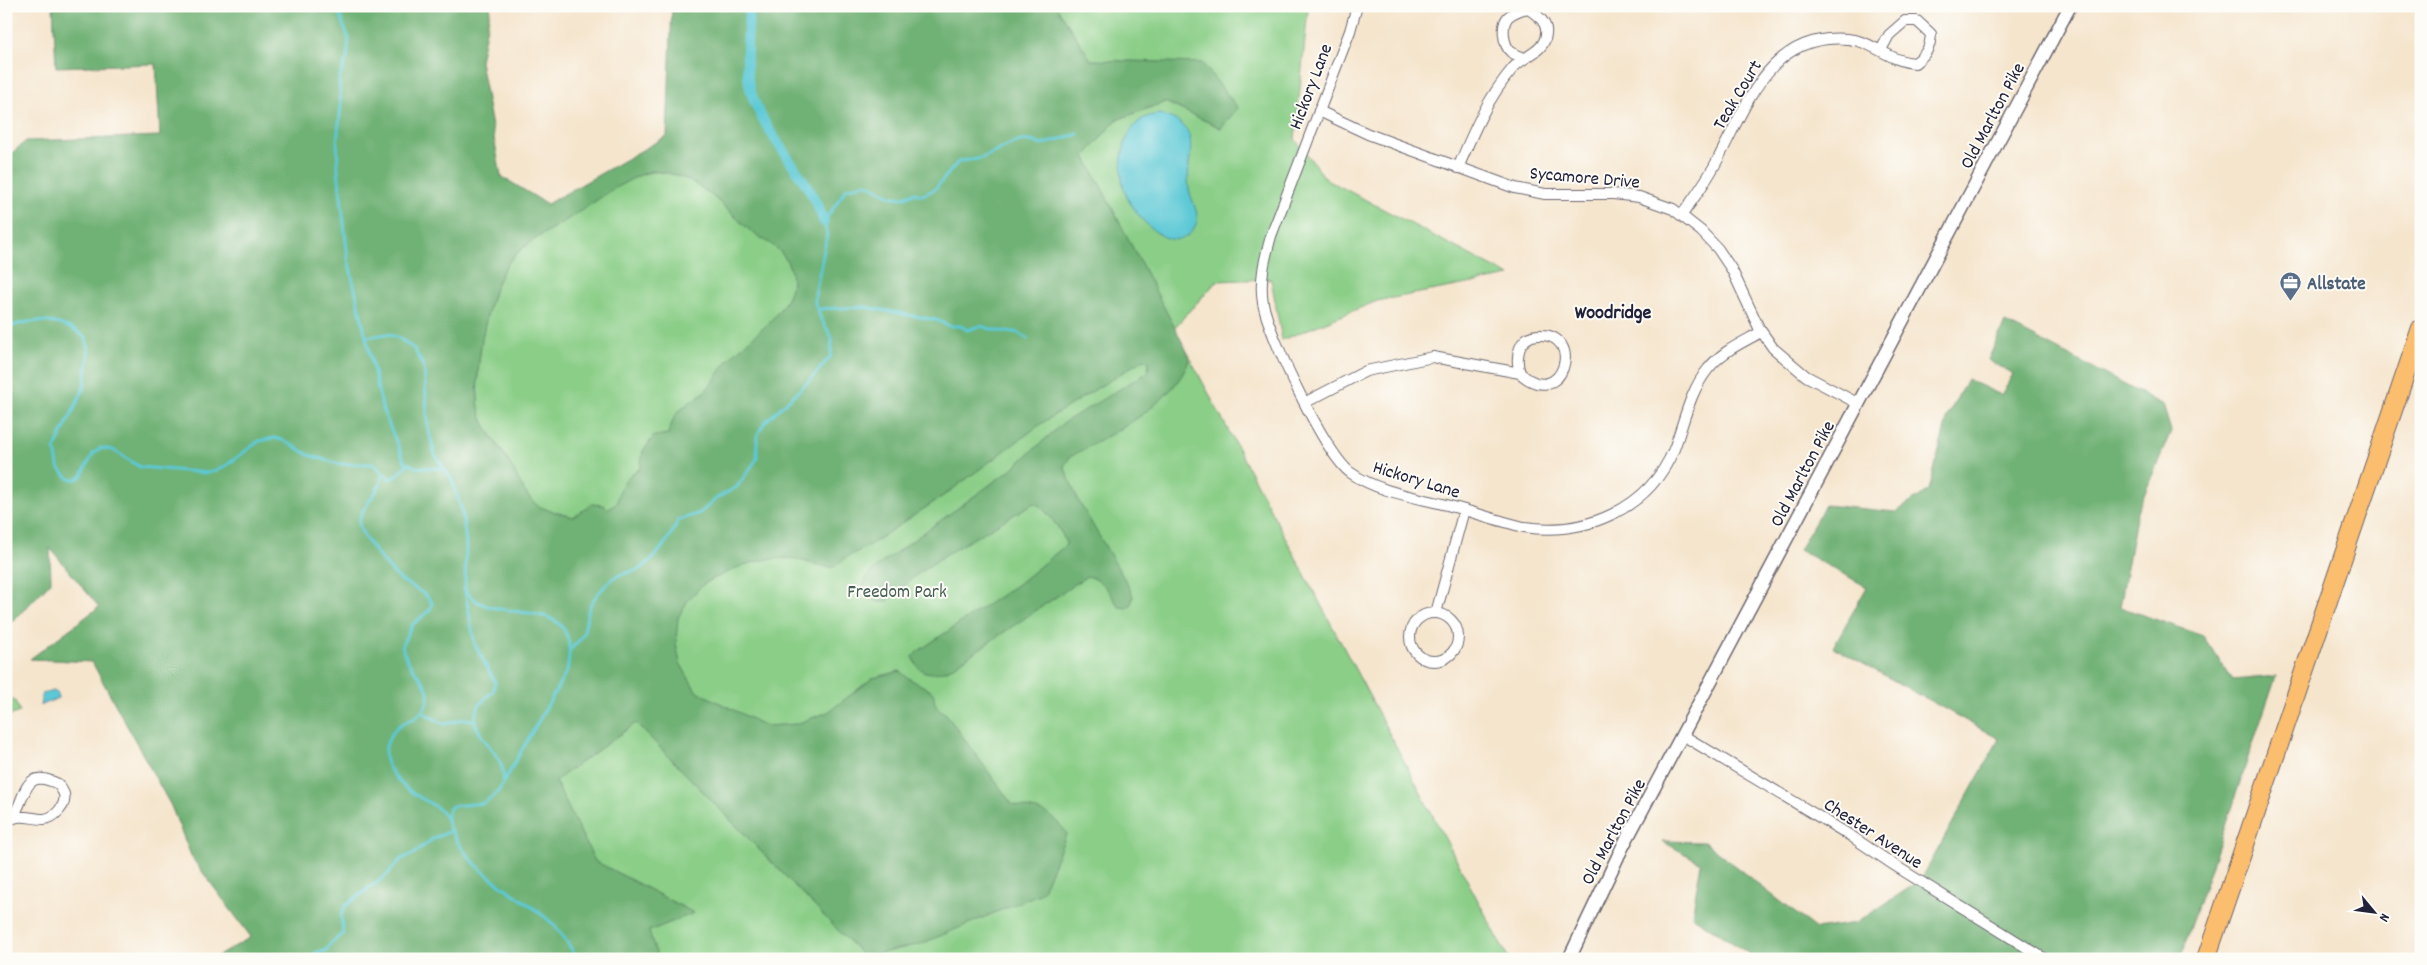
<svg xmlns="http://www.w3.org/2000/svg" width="2427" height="965" font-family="Dekko,sans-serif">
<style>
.green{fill:#8ace87;stroke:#567861;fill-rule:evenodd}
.forest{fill:#6fb174;stroke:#486a58;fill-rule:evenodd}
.water{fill:#5dc9d6;stroke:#407688}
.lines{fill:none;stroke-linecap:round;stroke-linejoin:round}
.stream{stroke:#5dc9d6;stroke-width:3}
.canal{stroke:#5dc9d6;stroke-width:10}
.minor-casing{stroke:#6c666e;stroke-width:12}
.tertiary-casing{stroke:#6c666e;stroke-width:15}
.trunk-casing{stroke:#6c666e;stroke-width:20}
.minor{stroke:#fff;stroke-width:10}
.tertiary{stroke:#fff;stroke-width:12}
.trunk{stroke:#fbbd6e;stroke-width:18}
.labels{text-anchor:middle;stroke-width:4;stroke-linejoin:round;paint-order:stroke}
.street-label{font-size:19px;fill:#22223b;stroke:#fdfcf7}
.service-label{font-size:19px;font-weight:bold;fill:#4e5e75;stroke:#fdfcf7;text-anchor:start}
.park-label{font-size:19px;fill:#465e56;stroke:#fdfcf7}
.neighbourhood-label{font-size:20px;font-weight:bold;fill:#22223b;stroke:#fdfcf7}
</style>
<rect width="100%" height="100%" fill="#fdfcf7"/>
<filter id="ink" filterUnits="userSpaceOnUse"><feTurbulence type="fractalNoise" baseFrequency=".02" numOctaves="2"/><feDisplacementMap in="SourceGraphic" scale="10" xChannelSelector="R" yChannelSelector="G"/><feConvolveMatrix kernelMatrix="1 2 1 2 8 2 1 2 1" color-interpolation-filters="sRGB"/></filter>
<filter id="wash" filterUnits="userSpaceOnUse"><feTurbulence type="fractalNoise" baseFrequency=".0096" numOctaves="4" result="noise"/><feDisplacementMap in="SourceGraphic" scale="20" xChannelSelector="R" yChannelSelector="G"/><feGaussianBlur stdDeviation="1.12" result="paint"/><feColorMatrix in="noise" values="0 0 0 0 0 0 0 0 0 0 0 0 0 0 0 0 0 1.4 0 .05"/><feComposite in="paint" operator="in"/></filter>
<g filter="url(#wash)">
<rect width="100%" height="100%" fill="#f5e5cd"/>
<!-- green -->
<g class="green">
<path d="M963 6H1305L1308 9 1295 139 1326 179 1510 276 1377 301 1282 340 1271 279 1217 281 1174 328 1509 959H456L506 458C497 444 487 431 481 416 470 383 486 289 508 262 528 239 560 225 585 208 607 193 634 169 662 172 696 175 719 203 743 224ZM1091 60 1221 128 1165 102 1116 120 1085 155Z"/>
<polygon points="14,699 20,712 8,716 6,701"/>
</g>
<!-- forest -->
<g class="forest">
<path d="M53 6H491L480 61 501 176 547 204 667 136 672 6H1056L1091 60 1202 63 1238 108 1221 128 1165 102 1116 120 1085 156 1190 357C1177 404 1109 435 1070 457L1064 466 1078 500 1125 580 1133 596 1131 605 1126 608 1119 607C1109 593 1105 580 1087 576L951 668C936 675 917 677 913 656L917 652 1018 584 1066 545C1065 534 1044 506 1034 503L945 555 915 576 888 601 879 602 871 599 865 593 863 585 869 574 879 565 1013 468 1063 423 1148 372 1149 362 1144 359 1045 421 946 494 868 546 847 557 834 567H826L791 558 768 559 743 565 705 583 688 600 678 618 676 643 680 663 696 691 766 726 796 724 828 712 873 678 900 671C910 682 924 684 934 694 933 705 939 709 946 714L1012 804C1043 814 1044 805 1067 833L1043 890 1039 894 921 944 864 957 636 723 555 781 595 861 694 913 649 931 658 959H213L251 937 192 858 171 806 92 662 30 659 99 607 50 548 51 582 12 622 6 612V158L26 141 160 136 156 64 56 67ZM651 171C691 172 717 199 744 225 756 238 776 243 785 258 812 300 751 335 729 359 721 369 715 381 706 390 697 399 678 407 673 420 671 425 670 430 668 434L654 436 643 451 640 469C626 474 618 489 617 503L608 509 604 505 592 504 573 517C563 513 546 511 537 505 524 496 518 477 510 464 501 448 488 434 481 416 470 383 487 288 509 262 525 242 551 230 573 216 599 199 622 181 651 171Z"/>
<polygon points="2005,322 2163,405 2171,431 2137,512 2120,607 2203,636 2233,680 2276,676 2180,959 1757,959 1692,916 1701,863 1662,841 1704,842 1816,929 1856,923 1921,880 1999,739 1833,647 1867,587 1799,550 1825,505 1896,512 1929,490 1948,415 1967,379 2001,395 2013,374 1988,360"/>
</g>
<!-- water -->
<g class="water">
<path d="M1160 114C1208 128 1184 155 1189 188 1191 204 1204 216 1192 231 1170 258 1134 214 1126 195 1119 177 1120 154 1128 136 1134 122 1145 115 1160 114Z"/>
<polygon points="53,691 58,693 58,698 40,706 42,694"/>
</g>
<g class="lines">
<!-- stream -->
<g class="stream">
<polyline points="336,6 349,39 347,58 339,79 341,107 337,140 338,170 348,259 383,411 405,462 415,467 443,469"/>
<polyline points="817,309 865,307 936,320 950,326 961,326 967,330 980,326 999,331 1016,332 1028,339"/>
<path d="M6 328C34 317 63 319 86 338L89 354 84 388 55 448 58 467 69 479H77L82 475 93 454 101 448 113 450 140 467 208 473 223 468 259 441 275 438 285 441 309 455 339 464H373L390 479 397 476 407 464"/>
<path d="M366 337 388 334 399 338 414 349 424 367 428 428 435 455 452 480 462 511 466 543 465 591 475 645 495 682 493 691 479 705 474 720C477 725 478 730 481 735 491 750 506 762 503 782"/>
<path d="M383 473C382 478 381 484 378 488 372 500 362 507 359 521 357 534 391 571 401 580 411 587 426 592 432 603L430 610 412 625 402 645C406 673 437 682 426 706 419 719 409 719 399 726 388 734 382 752 387 764 393 776 404 788 416 795 426 802 440 806 446 818"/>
<path d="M464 588C488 633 586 583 567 671L498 792 484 803 452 806C443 816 447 824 453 834 476 878 519 892 553 924 563 934 570 946 577 959"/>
<path d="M570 650C575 645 582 639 584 632 587 621 586 609 594 599 599 592 611 578 619 575 628 572 636 572 644 566 655 559 674 533 678 520L700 513 717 498 737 487 757 459V436L764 423 811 379 831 356 832 338 821 319 815 303V295L827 235 824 222 846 189 866 183 890 196 902 198 914 193 923 195 935 189 959 161C966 160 975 160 982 158 1003 150 1019 133 1041 145L1078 134"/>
<polyline points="422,712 444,724 464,719 474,720"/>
<polyline points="500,956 505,955 513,959"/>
<polyline points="308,959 317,952 326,951 330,944 343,934 341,916 345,906 388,874 401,859 413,854 434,838 451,831"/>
</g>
<!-- canal -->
<path class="canal" d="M749 6C749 36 742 70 753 98 770 143 809 176 824 222"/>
</g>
</g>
<g filter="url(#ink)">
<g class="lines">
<defs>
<g id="minor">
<path d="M1357 6 1350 31 1271 236C1265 258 1259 280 1263 303 1268 334 1326 456 1351 473 1378 492 1416 497 1447 505 1473 512 1498 521 1524 527 1586 536 1649 509 1674 449 1684 422 1690 391 1708 369 1722 351 1742 343 1761 332"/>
<polyline points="1319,111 1368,134 1515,188 1545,194 1613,194 1639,197 1673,209 1701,231 1718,249 1732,270 1759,328 1773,348 1806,376 1859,404"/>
<path d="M1458 168C1474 130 1487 99 1513 68 1524 55 1544 53 1546 34 1548 22 1536 14 1527 8 1520 10 1513 12 1508 17 1501 25 1503 45 1511 52 1514 54 1519 56 1522 57"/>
<path d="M1682 215C1695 196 1709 178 1719 157 1748 102 1772 31 1848 39 1873 41 1890 62 1915 63 1926 54 1930 49 1931 34L1917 21H1905L1889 35 1881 50"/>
<path d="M1306 402 1366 371 1433 357 1520 373C1563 412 1586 332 1538 335 1518 336 1515 358 1520 373"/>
<polyline points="1436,613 1464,510"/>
<circle cx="1434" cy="637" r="24"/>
<polyline points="1684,736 1851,836 1894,865 2045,959"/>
<path d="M6 822C20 812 29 819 44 819 55 818 67 805 64 794 63 791 60 787 58 784 23 767 27 795 13 817"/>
</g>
<polyline id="tertiary" points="1569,959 1623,846 2070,6"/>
<polyline id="trunk" points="2206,959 2421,328"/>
</defs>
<!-- minor casing -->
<use href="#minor" class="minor-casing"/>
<!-- tertiary casing -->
<use href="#tertiary" class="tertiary-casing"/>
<!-- trunk casing -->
<use href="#trunk" class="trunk-casing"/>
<!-- minor -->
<use href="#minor" class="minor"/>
<!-- tertiary -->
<use href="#tertiary" class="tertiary"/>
<!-- trunk -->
<use href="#trunk" class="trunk"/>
</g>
</g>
<!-- icons -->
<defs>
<symbol id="office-pin" viewBox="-11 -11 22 30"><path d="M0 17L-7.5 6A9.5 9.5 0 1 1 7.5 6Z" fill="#5c6f8a" stroke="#fdfcf7"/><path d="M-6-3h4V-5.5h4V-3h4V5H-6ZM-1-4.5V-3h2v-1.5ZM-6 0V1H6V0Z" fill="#fff"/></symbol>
</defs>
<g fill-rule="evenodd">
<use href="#office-pin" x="2278" y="270" width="25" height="34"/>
</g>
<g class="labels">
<!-- street labels -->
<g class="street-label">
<text transform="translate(1309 86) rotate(-69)" y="7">Hickory Lane</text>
<text transform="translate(1736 94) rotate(-59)" y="7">Teak Court</text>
<text transform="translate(1991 115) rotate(-62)" y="7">Old Marlton Pike</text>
<text transform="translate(1585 176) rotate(5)" y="7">Sycamore Drive</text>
<text transform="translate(1801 473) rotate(-62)" y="7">Old Marlton Pike</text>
<text transform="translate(1417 478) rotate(17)" y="7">Hickory Lane</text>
<text transform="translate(1612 831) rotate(-62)" y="7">Old Marlton Pike</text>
<text transform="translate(1874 832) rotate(33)" y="7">Chester Avenue</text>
</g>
<!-- service labels -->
<g class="service-label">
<text x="2307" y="289">Allstate</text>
</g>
<!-- park labels -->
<g class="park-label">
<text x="897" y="597">Freedom Park</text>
</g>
<!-- neighbourhood labels -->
<g class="neighbourhood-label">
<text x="1613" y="318">Woodridge</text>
</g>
</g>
<!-- margin -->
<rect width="2427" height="965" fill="none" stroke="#fdfcf7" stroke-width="25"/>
<!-- north arrow -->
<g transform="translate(2374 912) rotate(119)" stroke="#fdfcf7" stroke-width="4" paint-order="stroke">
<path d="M0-4L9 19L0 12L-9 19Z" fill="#22223b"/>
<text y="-8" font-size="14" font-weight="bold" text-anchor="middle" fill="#22223b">N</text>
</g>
</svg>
